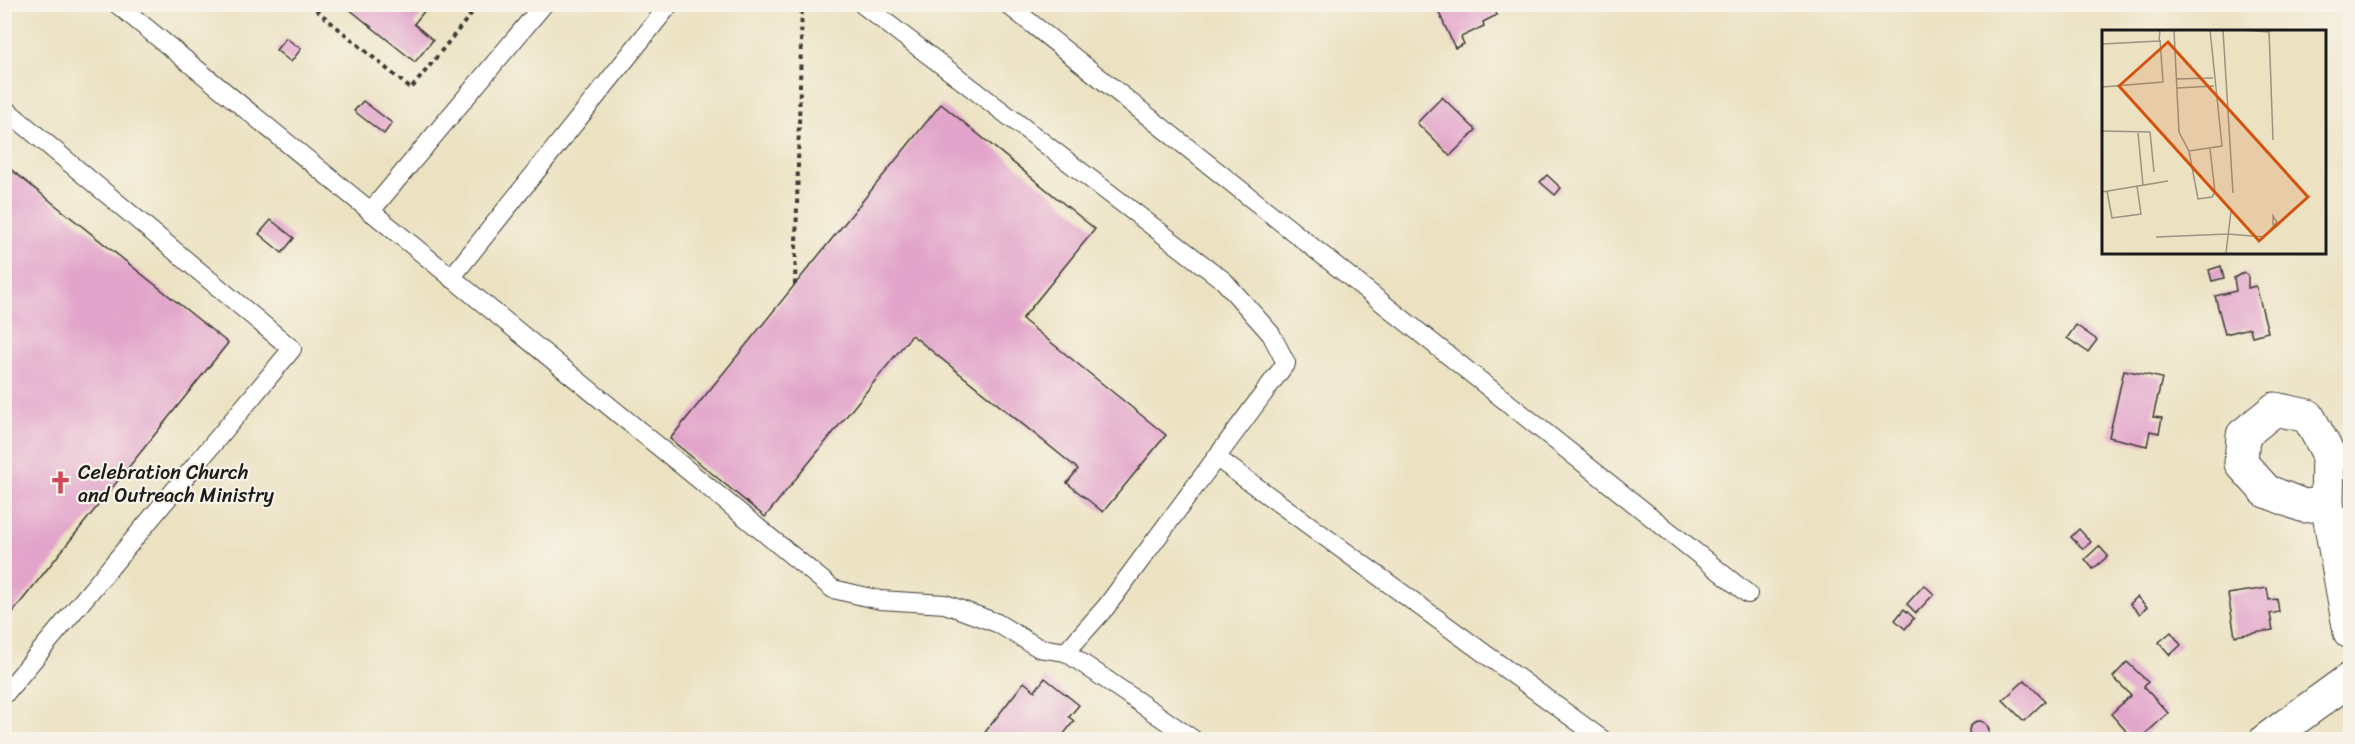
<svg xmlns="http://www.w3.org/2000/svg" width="2355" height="744" font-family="Sriracha,sans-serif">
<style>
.building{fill:#e2a4ca}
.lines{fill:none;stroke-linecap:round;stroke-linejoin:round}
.lane-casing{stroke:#3b3a35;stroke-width:20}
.street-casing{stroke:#3b3a35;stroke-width:35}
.path{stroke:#3b3a35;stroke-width:4;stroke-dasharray:4.5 4.5;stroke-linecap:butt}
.lane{stroke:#fff;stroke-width:18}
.street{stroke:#fff;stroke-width:33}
.labels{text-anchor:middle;stroke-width:4.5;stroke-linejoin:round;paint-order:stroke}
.poi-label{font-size:20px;fill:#1c1c1c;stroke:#f7f3e8;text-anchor:start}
.inset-road{fill:none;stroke:#999380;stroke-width:1.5}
.view{fill:#d4530e;fill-opacity:0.15;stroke:#d4530e;stroke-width:3}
.inset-edge{fill:none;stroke:#1c1c1c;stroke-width:3}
</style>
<rect width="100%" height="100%" fill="#f7f3e8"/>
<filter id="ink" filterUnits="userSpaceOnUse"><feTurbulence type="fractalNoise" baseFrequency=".0167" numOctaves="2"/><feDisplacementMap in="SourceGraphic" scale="12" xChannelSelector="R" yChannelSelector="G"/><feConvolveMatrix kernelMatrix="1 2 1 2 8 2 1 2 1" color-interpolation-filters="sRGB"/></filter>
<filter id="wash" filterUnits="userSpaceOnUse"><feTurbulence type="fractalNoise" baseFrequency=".008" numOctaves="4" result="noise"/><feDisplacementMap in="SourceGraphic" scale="24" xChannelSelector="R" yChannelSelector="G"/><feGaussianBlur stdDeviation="1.35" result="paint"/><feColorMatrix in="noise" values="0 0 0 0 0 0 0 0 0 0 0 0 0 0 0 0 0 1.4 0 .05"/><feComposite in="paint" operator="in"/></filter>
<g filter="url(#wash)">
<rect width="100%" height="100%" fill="#ece2c2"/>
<g id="blocks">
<!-- building -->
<g class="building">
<polygon points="343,4 430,4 414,24 433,40 415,62"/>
<polygon points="1435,4 1492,4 1497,15 1483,22 1484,26 1461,37 1464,44 1455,48"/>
<polygon points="286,38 301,49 291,62 276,50"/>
<polygon points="1442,97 1476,130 1450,156 1417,123"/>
<polygon points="363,101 392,123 384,134 354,111"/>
<polygon points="941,104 1095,229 1022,319 1166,435 1103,512 1067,483 1078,469 912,335 765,517 670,439"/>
<polygon points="4,164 228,343 4,623"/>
<polygon points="1547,175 1561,188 1555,195 1540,182"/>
<polygon points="271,220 294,238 282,253 259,234"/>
<polygon points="2221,266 2224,278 2212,281 2209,270"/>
<polygon points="2244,272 2248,275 2248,288 2256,286 2268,332 2252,336 2250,328 2225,334 2215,296 2236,291 2234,278"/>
<polygon points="2076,325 2097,340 2088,352 2067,338"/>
<polygon points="2124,370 2162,378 2153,417 2162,418 2159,433 2150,431 2147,446 2109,437"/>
<polygon points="2079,529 2091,542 2083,549 2071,537"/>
<polygon points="2099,546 2108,556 2093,569 2085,559"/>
<polygon points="1924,585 1934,594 1916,613 1907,604"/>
<polygon points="2267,588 2269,600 2277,599 2279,612 2270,614 2273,630 2235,636 2228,594"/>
<polygon points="2137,597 2147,607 2140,614 2130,604"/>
<polygon points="1904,609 1914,618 1905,629 1895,620"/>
<polygon points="2171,632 2181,645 2170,655 2159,642"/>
<polygon points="2127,662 2148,682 2144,687 2168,713 2139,740 2134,740 2111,714 2131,695 2113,677"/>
<polygon points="1045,678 1079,705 1069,717 1074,721 1059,740 979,740 1024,682 1035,691"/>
<polygon points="2025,680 2045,701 2024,721 2003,700"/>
<circle cx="1979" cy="731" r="10"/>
</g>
</g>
</g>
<g filter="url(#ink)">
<use href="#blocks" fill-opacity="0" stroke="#3b3a35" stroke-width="1.5"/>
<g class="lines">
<defs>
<g id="lane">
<polyline points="117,4 833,589 880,600 945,604 997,623 1039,648 1066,652 1106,607 1286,363 1271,334 1224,281 862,4"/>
<polyline points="1007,4 1748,594"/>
<polyline points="4,108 292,349 4,695"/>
<polyline points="370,212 544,4"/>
<polyline points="451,278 670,4"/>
<polyline points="1217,458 1603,740"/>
<polyline points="1066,652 1194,740"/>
</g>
<g id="street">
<polyline points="2327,503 2304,506 2266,491 2241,463 2243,435 2275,409 2308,416 2328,453 2327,503 2350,632"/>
<polyline points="2266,740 2350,679"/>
</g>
</defs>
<!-- lane casing -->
<use href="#lane" class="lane-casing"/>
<!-- street casing -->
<use href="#street" class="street-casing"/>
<!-- path -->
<g class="path">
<polyline points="309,4 411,89 479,4"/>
<polyline points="795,285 802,4"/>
</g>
<!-- lane -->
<use href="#lane" class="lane"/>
<!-- street -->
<use href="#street" class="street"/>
</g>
</g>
<!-- icons -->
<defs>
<symbol id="church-bare" viewBox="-9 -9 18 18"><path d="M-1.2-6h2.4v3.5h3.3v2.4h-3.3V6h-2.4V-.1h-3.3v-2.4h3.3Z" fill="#d1495b" stroke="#f7f3e8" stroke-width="2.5" paint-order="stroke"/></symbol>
</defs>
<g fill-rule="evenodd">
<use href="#church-bare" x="44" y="466" width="33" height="33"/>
</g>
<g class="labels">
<!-- poi labels -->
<g class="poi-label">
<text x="78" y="479">Celebration Church<tspan x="78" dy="23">and Outreach Ministry</tspan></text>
</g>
</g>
<!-- overview -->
<g transform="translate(2102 30)">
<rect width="224" height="224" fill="#ece2c2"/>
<path class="inset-road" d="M72 0 77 102 87 121 120 116 108 0M121 0 131 163M139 0 167 2M167 0 171 110M0 14 57 11 58 0M74 49 111 48M0 57 61 52 58 10M75 58 112 56M0 101 48 102 52 142M36 103 41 155M87 121 96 169 110 167 113 162 108 119M5 161 10 188 39 184 35 156M0 162 66 151M54 207 126 204 162 207M162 207 175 192 171 186V195M124 223 129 181"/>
<path class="view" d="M66 12 206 167 157 211 17 56Z"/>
<rect width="224" height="224" class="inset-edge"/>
</g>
<!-- margin -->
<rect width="2355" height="744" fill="none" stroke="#f7f3e8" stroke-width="24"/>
</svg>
